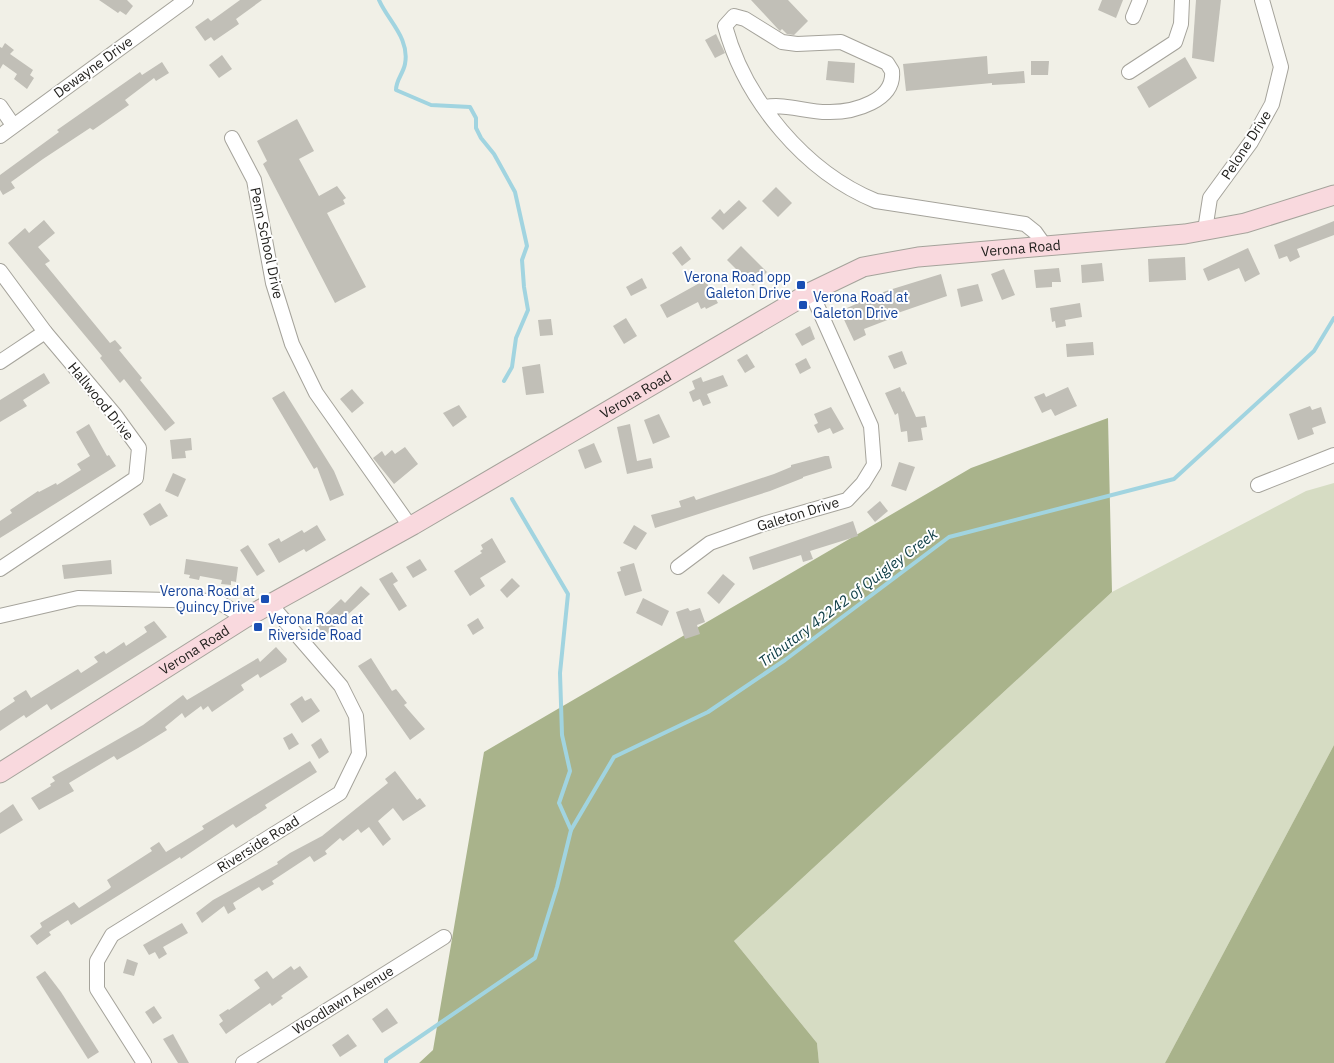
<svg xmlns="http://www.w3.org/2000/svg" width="1334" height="1063" font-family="'IBM Plex Sans',sans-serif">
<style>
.green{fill:#d6dcc3}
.forest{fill:#a9b38b}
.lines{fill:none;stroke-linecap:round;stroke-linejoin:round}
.stream{stroke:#a1d4e0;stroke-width:4}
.building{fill:#c1bfb7}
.street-casing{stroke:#a5a39b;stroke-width:16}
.secondary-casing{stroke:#a5a39b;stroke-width:21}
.street{stroke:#fff;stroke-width:14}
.secondary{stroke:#f9d9de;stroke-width:19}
.transit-dot{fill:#1a4fb4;stroke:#fff;stroke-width:2}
.labels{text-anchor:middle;stroke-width:4;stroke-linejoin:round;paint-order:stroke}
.street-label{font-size:14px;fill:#22211e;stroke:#fff}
.transit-label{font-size:14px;fill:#164399;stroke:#fff;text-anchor:end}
.water-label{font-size:15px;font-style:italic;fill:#0b3b44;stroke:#fff}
</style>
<rect width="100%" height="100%" fill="#f1f0e7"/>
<!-- green -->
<polygon class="green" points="1334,483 1334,745 1165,1063 819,1063 817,1043 734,941 1112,592 1306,491"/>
<!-- forest -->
<g class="forest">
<polygon points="1108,418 1112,592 734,941 817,1043 819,1063 419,1063 433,1050 484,752 971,468"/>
<polygon points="1334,745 1334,1063 1165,1063"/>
</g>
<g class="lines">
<!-- stream -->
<g class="stream">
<path d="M379 0C388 21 410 38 405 64 403 74 396 80 396 90L431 105 470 107 476 118V128L481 138 494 154 515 192 527 246 522 260 524 287 528 310 516 338 512 367 504 381"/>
<polyline points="512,499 568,594 560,673 562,735 570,771 559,803 571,830"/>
<polyline points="386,1063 386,1060 535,958 557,887 571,830 614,757 708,712 785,660 949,537 1174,479 1314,351 1334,318"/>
</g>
</g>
<!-- building -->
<g class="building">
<polygon points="99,0 127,0 133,6 126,15 120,11 118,13"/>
<polygon points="240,0 262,0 236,19 239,24 214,41 211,37 205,41 195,27 208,18 211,21"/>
<polygon points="751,0 788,0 808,21 794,35 787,34 782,29 780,31 777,28"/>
<polygon points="1102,0 1123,0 1116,18 1098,10"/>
<polygon points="1196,0 1221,0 1214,62 1192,58"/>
<polygon points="716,34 725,53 715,58 705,40"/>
<polygon points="5,43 14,50 10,54 33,70 30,75 34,78 27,89 14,79 17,74 3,64 0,69 0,47 2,48"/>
<polygon points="222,55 232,69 219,78 209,65"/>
<polygon points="987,56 988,74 1024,71 1025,83 992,85 992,83 906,91 903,64"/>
<polygon points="1185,57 1197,78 1149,108 1137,87"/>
<polygon points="828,61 855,63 854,83 826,80"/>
<polygon points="1031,61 1049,61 1048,75 1031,75"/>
<polygon points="162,62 169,73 156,81 154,78 125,100 129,105 93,130 90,128 43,159 11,182 15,188 3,195 0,190 0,175 59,132 57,130 140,72 142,75"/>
<polygon points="297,119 314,151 299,159 319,196 337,186 346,198 343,200 345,204 327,213 366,287 335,303 263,164 267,161 257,141"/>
<polygon points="776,187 792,203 778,217 762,201"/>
<polygon points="739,200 747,208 723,230 711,218 720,209 724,214"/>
<polygon points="44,220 55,233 38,247 50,261 45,264 110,343 115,340 122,348 119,350 142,378 140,380 175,423 165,431 124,379 120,383 100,358 102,356 8,243 25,228 29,233"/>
<polygon points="1334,221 1334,235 1297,249 1300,257 1290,262 1287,256 1279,259 1274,245"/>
<polygon points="681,246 691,259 682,266 672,253"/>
<polygon points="741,246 767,272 753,286 727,260"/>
<polygon points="1248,248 1260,274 1245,282 1239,268 1208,281 1203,269"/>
<polygon points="1185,257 1186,280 1149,282 1148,259"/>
<polygon points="1102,263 1104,281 1082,283 1081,265"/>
<polygon points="1059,268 1061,282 1052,282 1052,287 1036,288 1034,270"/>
<polygon points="1004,269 1015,295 1002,300 991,274"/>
<polygon points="941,274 947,296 889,316 890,319 864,329 866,335 854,341 840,311 886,291"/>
<polygon points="642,278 647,288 631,296 626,287"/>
<polygon points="705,280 718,303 706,309 705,307 701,309 698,302 667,318 660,305"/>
<polygon points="978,284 983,301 961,307 957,289"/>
<polygon points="1080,303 1082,317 1065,320 1066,326 1056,328 1055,321 1052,322 1050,308"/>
<polygon points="626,318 637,336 624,344 613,326"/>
<polygon points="551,319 553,335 540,336 538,320"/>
<polygon points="810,326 815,339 802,346 795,334"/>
<polygon points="1093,342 1094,355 1067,357 1066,344"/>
<polygon points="902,351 907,364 894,369 888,356"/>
<polygon points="747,354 755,367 745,373 737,360"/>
<polygon points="806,358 811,368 800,374 795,364"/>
<polygon points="540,364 544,393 526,395 522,367"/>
<polygon points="44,373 50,383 23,400 27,406 0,422 0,400"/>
<polygon points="723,375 728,386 707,394 711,403 703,406 700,399 693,402 689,392 695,389 692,381 701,377 703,382"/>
<polygon points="900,387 902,392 904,391 916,417 925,416 927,427 921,428 923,440 908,442 907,431 901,432 898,413 895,415 885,393"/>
<polygon points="1068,387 1077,406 1055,416 1051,409 1042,413 1034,397 1044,393 1046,397"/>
<polygon points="352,389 364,403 352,413 340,399"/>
<polygon points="284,391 334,471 344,495 330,501 317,467 314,469 272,398"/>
<polygon points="459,405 467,417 453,427 443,413"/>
<polygon points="1310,406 1312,410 1321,407 1326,423 1312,428 1314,434 1298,440 1289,414"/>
<polygon points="831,407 844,429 833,434 830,428 818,433 814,425 818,423 814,414"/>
<polygon points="659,414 670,437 653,444 644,420"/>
<polygon points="89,424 107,456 109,455 116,466 0,538 0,521 12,513 10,510 38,491 39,492 56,483 57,485 81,470 77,464 90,456 76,432"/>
<polygon points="630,424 637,461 651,458 653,468 627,474 617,427"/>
<polygon points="191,438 192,450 185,451 186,458 172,459 170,440"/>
<polygon points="594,443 602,462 585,469 578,450"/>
<polygon points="405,447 418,464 394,484 373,458 382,451 385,456 392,450 395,454"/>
<polygon points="825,456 829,456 832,468 803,477 803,478 770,491 655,528 651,515 681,507 679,501 694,496 696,500 774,474 791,467 791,465"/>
<polygon points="899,462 915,467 906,491 891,486"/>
<polygon points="173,473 186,479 178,497 165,491"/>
<polygon points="880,501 888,511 875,522 867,512"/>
<polygon points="160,503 168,516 150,526 143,514"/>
<polygon points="853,521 858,536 810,551 813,559 803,562 801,555 753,570 749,557"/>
<polygon points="317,525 326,540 306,552 304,549 279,563 268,544 279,538 281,542 302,530 304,533"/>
<polygon points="634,525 647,533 636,550 623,543"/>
<polygon points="492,538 506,562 480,578 485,586 470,596 454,571 482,553 480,551 483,549 481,545"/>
<polygon points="248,545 265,571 257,576 240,550"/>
<polygon points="186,559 238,567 236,582 231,581 231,585 221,584 222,580 200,576 199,580 189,578 190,575 184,574"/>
<polygon points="420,559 427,570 413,578 406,567"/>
<polygon points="111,560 112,574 64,579 62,565"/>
<polygon points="634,563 642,591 625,596 617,572 621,571 620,567"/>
<polygon points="392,572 398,581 393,584 407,606 399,611 379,579"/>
<polygon points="723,574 735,584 719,604 707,593"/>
<polygon points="512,578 520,586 507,598 500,590"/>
<polygon points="361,586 370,594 325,636 315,624 341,599 345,603"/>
<polygon points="643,598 669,611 662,626 636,613"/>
<polygon points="688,608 690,611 700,608 705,622 697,625 700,634 685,639 676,612"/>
<polygon points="478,618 484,628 473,635 467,625"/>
<polygon points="154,621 167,637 51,710 47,704 26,718 24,715 0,731 0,711 15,701 13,698 26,690 31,698 78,669 81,673 98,662 94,657 104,651 106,654 124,642 126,646 147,632 144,627"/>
<polygon points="276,647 287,659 286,662 260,678 258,674 241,685 244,690 212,712 208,706 203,710 201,706 185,718 182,713 165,727 167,730 138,748 117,760 114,756 69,783 74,791 39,810 31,798 51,786 50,784 55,781 52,777 143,725 183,695 187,700 258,658 260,662"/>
<polygon points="371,658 392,691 396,689 407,703 404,705 425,729 410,740 358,666"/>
<polygon points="302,696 305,701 311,698 320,711 302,723 290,704"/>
<polygon points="292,733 299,744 289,750 283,738"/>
<polygon points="321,738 329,752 319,759 311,745"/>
<polygon points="310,761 317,772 265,805 267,808 236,828 233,824 181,859 180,857 71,925 68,920 49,932 51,935 37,945 30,936 42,927 40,923 74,902 79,908 109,889 111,887 107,880 152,851 150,848 159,842 166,852 204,829 202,826"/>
<polygon points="395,771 417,800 420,798 426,806 403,821 393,808 378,821 391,839 383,846 369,827 361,833 358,829 343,841 340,838 325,851 327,854 314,862 310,856 272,881 274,884 262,891 259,887 233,903 236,909 228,914 224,906 202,923 196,913 213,900 278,864 277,862 290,853 322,836 388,783 385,779"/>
<polygon points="13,804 23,820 0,834 0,813"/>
<polygon points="182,923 188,933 163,947 167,954 159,959 155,952 149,955 143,945"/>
<polygon points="127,959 138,963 134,976 123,973"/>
<polygon points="291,966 294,970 300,966 308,977 281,996 283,998 272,1006 270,1003 226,1034 219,1024 223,1021 219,1015 228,1009 229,1010 260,988 254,980 267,971 273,979"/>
<polygon points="45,971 61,992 99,1052 88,1059 36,977"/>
<polygon points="154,1006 162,1018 153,1024 145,1012"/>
<polygon points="387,1008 398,1023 382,1033 372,1019"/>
<polygon points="173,1034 189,1063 178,1063 163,1039"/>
<polygon points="348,1034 357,1046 340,1057 332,1045"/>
</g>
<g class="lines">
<defs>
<g id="street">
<polyline points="1133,17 1140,0"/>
<polyline points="1129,72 1175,42 1181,24 1182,0"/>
<polyline points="0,106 13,125"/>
<path d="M765 107C787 103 808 113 830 112 854 112 895 101 892 71L887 63 841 42 797 44 782 42 745 19 734 16 725 26C745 100 805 172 876 201L1025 224 1035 232 1045 246"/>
<polyline points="0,136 186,0"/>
<polyline points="232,138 254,180 273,283 292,344 316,393 410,526"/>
<polyline points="1205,230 1210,198 1251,142 1272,104 1281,67 1262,0"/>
<polyline points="0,271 45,332 115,415 139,448 136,478 0,569"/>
<polyline points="0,362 45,332"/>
<polyline points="1258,485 1334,455"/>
<polyline points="678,567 710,543 763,524 847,500 863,483 874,465 871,426 811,292"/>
<polyline points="0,616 78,598 217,601 245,618"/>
<polyline points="144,1063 97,989 97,961 112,935 340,793 359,754 356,716 341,686 271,605"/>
<polyline points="243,1063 444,937"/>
</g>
<g id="secondary">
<path id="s1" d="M0 773 245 618 413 525 811 292 863 267 918 257 1185 234 1245 223 1334 195"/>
</g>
</defs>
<!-- street casing -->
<use href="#street" class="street-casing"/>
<!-- secondary casing -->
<use href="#secondary" class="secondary-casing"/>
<!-- street -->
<use href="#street" class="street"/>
<!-- secondary -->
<use href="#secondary" class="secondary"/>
</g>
<!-- markers -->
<g class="transit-dot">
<rect x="796" y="280" width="10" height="10" rx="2.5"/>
<rect x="798" y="300" width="10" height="10" rx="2.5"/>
<rect x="260" y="594" width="10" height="10" rx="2.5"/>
<rect x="253" y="622" width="10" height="10" rx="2.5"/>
</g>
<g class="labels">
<!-- street labels -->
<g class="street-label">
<text transform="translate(93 67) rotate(-36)" y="5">Dewayne Drive</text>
<text transform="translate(1246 145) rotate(-57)" y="5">Pelone Drive</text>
<text transform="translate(267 243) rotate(78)" y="5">Penn School Drive</text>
<text dy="5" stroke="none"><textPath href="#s1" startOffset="1160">Verona Road</textPath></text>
<text dy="5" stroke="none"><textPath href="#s1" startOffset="740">Verona Road</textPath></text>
<text transform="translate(101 401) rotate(51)" y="5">Hallwood Drive</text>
<text transform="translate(798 514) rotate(-17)" y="5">Galeton Drive</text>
<text dy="5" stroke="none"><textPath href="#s1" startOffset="230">Verona Road</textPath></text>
<text transform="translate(258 844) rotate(-32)" y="5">Riverside Road</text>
<text transform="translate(343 1000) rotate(-32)" y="5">Woodlawn Avenue</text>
</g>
<!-- transit labels -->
<g class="transit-label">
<text x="791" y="282">Verona Road opp<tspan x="791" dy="16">Galeton Drive</tspan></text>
<text x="813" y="302" text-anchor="start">Verona Road at<tspan x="813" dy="16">Galeton Drive</tspan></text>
<text x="255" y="596">Verona Road at<tspan x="255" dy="16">Quincy Drive</tspan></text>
<text x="268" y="624" text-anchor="start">Verona Road at<tspan x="268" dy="16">Riverside Road</tspan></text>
</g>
<!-- water labels -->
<g class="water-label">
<text transform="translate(848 598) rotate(-37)" y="5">Tributary 42242 of Quigley Creek</text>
</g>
</g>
</svg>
